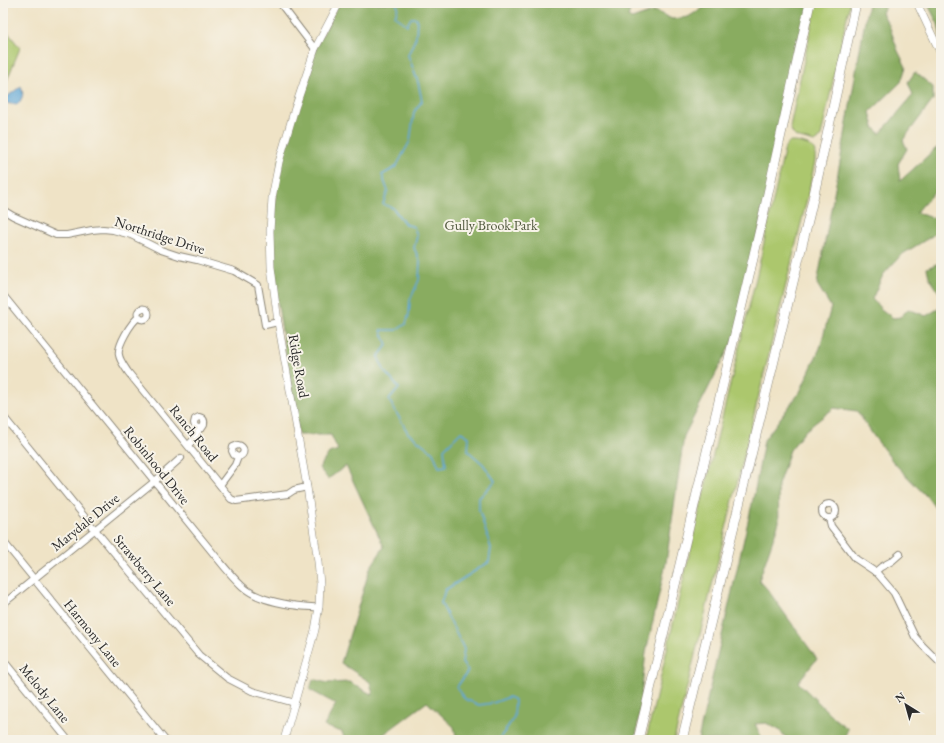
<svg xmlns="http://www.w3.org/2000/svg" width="944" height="743" font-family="'EB Garamond',serif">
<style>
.green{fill:#acc76d;stroke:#6c794c}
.forest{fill:#89ac60;stroke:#5a6c46}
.water{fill:#61a7d7;stroke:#466981}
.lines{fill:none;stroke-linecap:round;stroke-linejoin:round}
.stream{stroke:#61a7d7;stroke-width:1.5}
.minor-casing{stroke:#8d8778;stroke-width:8}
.major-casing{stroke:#8d8778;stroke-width:8}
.highway-casing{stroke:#8d8778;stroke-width:10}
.minor{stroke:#fff;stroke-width:6}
.major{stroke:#fff;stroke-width:7}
.highway{stroke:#fff;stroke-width:9}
.labels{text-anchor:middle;stroke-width:4;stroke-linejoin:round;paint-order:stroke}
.park-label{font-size:14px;fill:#525a3f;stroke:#f7f3e8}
.street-label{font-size:14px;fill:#2b2b2b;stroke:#f7f3e8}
</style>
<rect width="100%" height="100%" fill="#f7f3e8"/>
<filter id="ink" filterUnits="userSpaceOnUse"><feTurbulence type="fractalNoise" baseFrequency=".025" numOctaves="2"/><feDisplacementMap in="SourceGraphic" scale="8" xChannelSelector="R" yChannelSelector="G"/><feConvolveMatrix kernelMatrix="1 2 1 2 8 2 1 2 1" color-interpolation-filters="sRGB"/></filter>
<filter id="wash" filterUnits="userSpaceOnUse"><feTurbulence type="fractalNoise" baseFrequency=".012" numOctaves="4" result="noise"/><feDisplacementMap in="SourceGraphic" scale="16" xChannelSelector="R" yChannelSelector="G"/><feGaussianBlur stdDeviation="0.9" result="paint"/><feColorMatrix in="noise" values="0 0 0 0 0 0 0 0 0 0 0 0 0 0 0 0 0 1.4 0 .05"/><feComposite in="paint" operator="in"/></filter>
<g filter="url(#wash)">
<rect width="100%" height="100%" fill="#efe3c6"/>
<!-- green -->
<g class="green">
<polygon points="816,3 850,3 821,136 818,140 814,142 796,137 793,134 790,127"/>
<polygon points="3,26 20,48 5,85 3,86"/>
<path d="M791 142C795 142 797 142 801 143 813 146 816 148 815 161L807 199 674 740H646L696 525 757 274 785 147 788 143Z"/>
</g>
<!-- forest -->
<g class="forest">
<polygon points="339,3 632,3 628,17 632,19 655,11 672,19 688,17 711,3 810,3 736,334 684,436 666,563 646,652 636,740 457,740 454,727 427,702 376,740 345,740 342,732 324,726 336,704 310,690 313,679 327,683 349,682 373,695 370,682 341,663 370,568 384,547 346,466 328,479 319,468 329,453 338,450 331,435 298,435 270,253 279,162 315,49"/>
<polygon points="868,3 886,3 882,13 889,25 898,51 906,67 901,82 870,112 874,127 880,134 913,95 908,82 915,72 933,87 933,100 903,140 907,149 898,164 900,181 934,150 941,145 941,188 934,192 916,213 941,220 941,228 932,236 901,255 883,275 872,299 881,309 893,318 901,317 908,309 926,316 941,307 941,516 927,497 894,463 873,435 857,411 834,408 806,430 790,450 778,485 779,522 759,580 768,590 817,659 798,682 835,719 848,729 843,740 788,740 779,730 766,723 755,724 763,740 698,740 754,495 764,440 800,392 820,348 831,307 817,284 843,146"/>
<polygon points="927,3 941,3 941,41 938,24"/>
<polygon points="941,262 941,298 940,294 929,277 927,268"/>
</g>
<!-- water -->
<path class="water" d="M21 86C24 93 23 98 18 104H11L3 102V100Z"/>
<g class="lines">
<!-- stream -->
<polyline class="stream" points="396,3 398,7 395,16 407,25 411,18 417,18 416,37 408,55 418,82 422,101 414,112 410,141 396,167 382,175 388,191 383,204 393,208 405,224 414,227 417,236 414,248 420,261 419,280 410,300 409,314 406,324 397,330 381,330 387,345 378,357 385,372 399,388 389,400 408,433 433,452 439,467 446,466 444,449 461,432 469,437 468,451 483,464 495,481 479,498 479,510 491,548 489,562 445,590 441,603 464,649 462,663 468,671 457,687 465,699 479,705 493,703 509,697 515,700 514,717 505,731 498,740"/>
</g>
</g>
<g filter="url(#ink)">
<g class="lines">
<defs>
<g id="minor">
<polyline points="280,3 315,49"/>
<polyline points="3,210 13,216 56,235 67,235 92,230 103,229 113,230 131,235 161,250 179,256 197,260 234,271 258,285 265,325 278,322"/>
<path d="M3 295 213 553C222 564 231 576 242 586 255 598 274 602 291 605 300 606 310 608 319 607"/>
<circle cx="143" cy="314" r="5.5"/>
<path d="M139 317C131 322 117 346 119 355 120 361 125 367 128 372L231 499 236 501 288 494 294 490 307 487"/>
<polyline points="3,416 92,526 199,655 227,678 252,691 295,703"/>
<path d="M188 445C193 441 198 435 199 428H202L204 425C205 420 203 418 199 417L195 419 194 423 195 427 199 428"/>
<path d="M220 485 235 465 238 457C246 455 245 446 238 445L233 447 232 451 234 455 238 457"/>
<circle cx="829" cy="511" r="7"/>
<polyline points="829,518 831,526 856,559 877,573 883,580 894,593 915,637 921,644 941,664"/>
<polyline points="3,541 165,740"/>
<polyline points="875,572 881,567 892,561 900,554"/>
<polyline points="3,604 155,481 181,458"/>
<polyline points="3,660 68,740"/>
</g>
<g id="major">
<polyline points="917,3 941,54"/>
<polyline points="284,740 315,630 319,607 320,584 318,562 307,487 278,322 271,267 270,231 272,198 279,162 295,108 315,49 339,3"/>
</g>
<g id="highway">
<polyline points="638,740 761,225 810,3"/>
<polyline points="682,740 811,208 856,3"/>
</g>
</defs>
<!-- minor casing -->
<use href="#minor" class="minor-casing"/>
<!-- major casing -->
<use href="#major" class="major-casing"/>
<!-- highway casing -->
<use href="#highway" class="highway-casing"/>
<!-- minor -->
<use href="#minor" class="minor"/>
<!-- major -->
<use href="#major" class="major"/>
<!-- highway -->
<use href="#highway" class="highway"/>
</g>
</g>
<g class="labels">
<!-- park labels -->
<g class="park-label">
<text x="491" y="230">Gully Brook Park</text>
</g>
<!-- street labels -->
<g class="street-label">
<text transform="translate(160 235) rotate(18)" y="5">Northridge Drive</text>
<text transform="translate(299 366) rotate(80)" y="5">Ridge Road</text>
<text transform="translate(194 433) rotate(51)" y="5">Ranch Road</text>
<text transform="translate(157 465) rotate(51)" y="5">Robinhood Drive</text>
<text transform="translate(85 522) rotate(-39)" y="5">Marydale Drive</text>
<text transform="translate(145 570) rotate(50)" y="5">Strawberry Lane</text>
<text transform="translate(93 633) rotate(51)" y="5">Harmony Lane</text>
<text transform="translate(45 693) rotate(51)" y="5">Melody Lane</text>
</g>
</g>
<!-- margin -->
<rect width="944" height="743" fill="none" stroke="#f7f3e8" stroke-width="16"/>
<!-- north arrow -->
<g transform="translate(906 705) rotate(323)" stroke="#f7f3e8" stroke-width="3" paint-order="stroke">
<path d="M0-3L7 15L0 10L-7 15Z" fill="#2b2b2b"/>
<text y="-6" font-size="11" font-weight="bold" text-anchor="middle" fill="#2b2b2b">N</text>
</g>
</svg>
